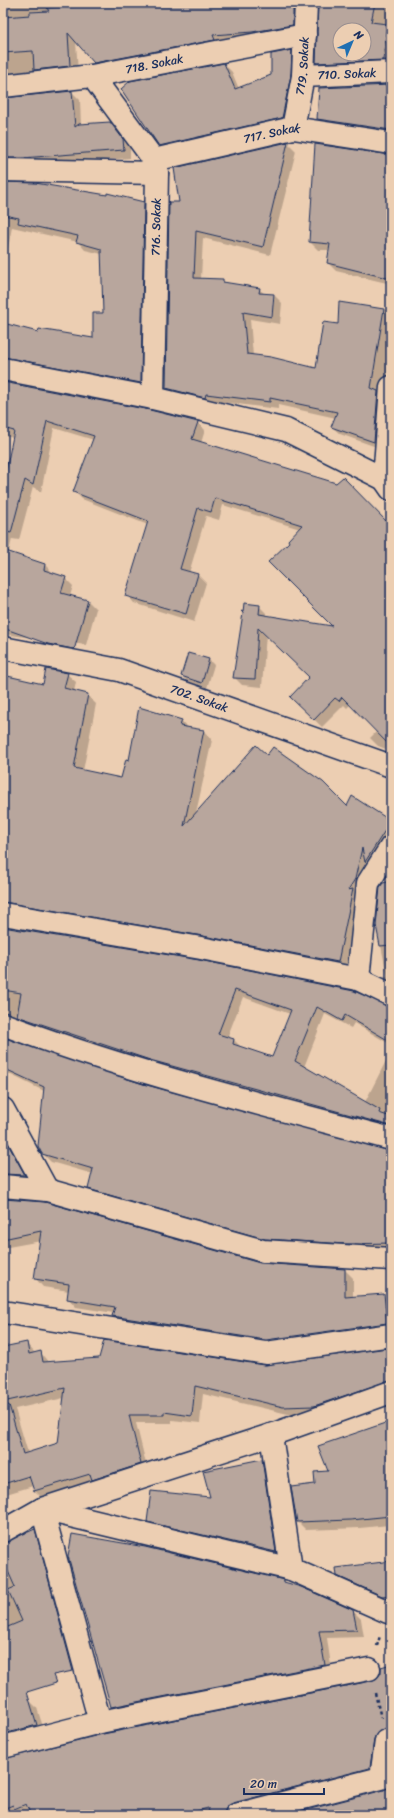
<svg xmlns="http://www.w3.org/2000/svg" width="394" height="1818" font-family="Sriracha,sans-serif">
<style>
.shadow{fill:#0003;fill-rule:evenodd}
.building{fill:#b8a69d;stroke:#1b2f5e;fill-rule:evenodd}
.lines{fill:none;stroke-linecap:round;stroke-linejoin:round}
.street-casing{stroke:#1b2f5e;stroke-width:25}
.secondary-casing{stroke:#1b2f5e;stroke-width:25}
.path{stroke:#1b2f5e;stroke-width:2.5;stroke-dasharray:3 3;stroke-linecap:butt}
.street{stroke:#ecceb2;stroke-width:22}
.secondary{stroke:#ecceb2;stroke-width:22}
.labels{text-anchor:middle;stroke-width:4;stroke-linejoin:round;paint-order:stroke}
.street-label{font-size:12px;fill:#1b2f5e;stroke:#ecceb2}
</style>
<rect width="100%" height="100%" fill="#ecceb2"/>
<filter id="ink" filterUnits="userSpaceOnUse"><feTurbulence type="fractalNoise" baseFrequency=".025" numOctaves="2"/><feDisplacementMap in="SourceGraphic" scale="8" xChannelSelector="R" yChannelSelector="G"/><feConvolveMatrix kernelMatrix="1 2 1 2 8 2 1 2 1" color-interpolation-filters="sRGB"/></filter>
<g filter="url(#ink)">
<!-- shadow -->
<g class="shadow">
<polygon points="3,3 305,3 300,32 102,70 76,41 78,73 3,84"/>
<path d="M319 3H391V65L325 70 317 62ZM340 30H364V54H340Z"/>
<polygon points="291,51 299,59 290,125 168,153 160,145 224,64 232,72 239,89 272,76"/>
<polygon points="391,86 391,137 326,127 318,119"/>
<polygon points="72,92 80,100 81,125 110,123 130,148 130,158 3,168 3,99"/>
<polygon points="288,143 296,151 270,255 203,238 201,279 223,280 226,284 259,289 265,294 274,295 282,303 280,324 250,319 253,356 317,369 339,325 340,303 391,311 391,386 382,449 340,434 332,427 336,418 278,405 278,409 214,401 213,405 175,396 167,388 180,203 175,169"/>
<polygon points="391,156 391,284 336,271 328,263 330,250 318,250 310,242"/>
<polygon points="3,183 143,203 151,211 148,390 3,368 3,324 39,333 94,339 104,314 102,254 85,250 78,242 12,227 6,259 3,259"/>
<polygon points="3,383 197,422 205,430 201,443 391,527 391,751 378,746 370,738 377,731 351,704 347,708 344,705 322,727 291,697 311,678 266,634 262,687 242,685 234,677 259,606 267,614 267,616 335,628 291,542 300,529 223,505 219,520 206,516 189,573 198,575 206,583 194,622 134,603 127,595 148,525 82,499 74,491 94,440 54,428 41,492 33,487 19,540 12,539 9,552 45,565 53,573 65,578 73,586 70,596 88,601 96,609 86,645 3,634 3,482 5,483 14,438 3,436"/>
<polygon points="209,660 214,665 207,688 187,681 182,676"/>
<polygon points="67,674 76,682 74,692 87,695 96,704 83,771 122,779 130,761 181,721 189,728 204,731 212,740 196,813 268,757 347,807 353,797 391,822 391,842 361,898 346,970 71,919 65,913 3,900 3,676 44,685"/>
<polygon points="391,882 391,985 383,977 387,976 377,925"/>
<path d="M3 931 391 1008V1045L354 1023 351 1028 325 1014 304 1067 365 1102 391 1051V1131L3 1023ZM243 997 290 1014 272 1058 242 1048 234 1040 227 1038Z"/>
<polygon points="3,1038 94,1070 192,1099 391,1152 391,1251 274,1247 97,1197 89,1188 93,1174 51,1162 43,1154 44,1091 3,1071"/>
<polygon points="3,1130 32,1183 3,1185"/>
<polygon points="3,1198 45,1203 259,1264 345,1270 353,1278 353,1297 391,1295 391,1332 275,1348 122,1324 113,1316 114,1313 76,1307 68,1298 69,1291 43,1287 35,1278 41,1241 3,1248"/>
<path d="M26 1343 35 1353 40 1352 49 1363 268 1366 391 1349V1390L323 1414 292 1415 203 1394 200 1423 172 1420V1423H136L148 1472 43 1499 34 1490 33 1486 3 1495V1348ZM64 1398 59 1444 28 1453 15 1409Z"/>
<polygon points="391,1422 391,1535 389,1525 360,1528 306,1530 298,1522 316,1485 329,1472"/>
<polygon points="262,1460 269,1468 283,1560 156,1529 149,1521 211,1498"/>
<polygon points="3,1544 22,1549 65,1620 76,1663 3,1685"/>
<polygon points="391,1561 391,1604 346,1584 338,1575 337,1569"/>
<polygon points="284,1581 287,1584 353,1611 361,1619 364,1637 327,1638 332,1673 119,1715 112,1707"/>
<polygon points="391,1667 391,1738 378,1776 235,1815 3,1815 3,1760 372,1682"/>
<polygon points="29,1700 37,1708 45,1733 3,1746 3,1711"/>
</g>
<!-- building -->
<g class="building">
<polygon points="86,3 293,3 293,25 252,32 213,35 215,40 94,63 68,33 70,66 34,70 33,51 3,53 3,17 30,15 30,12 49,11 47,8 86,6"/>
<path d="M318 3H375L371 22 387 24 383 60 316 63ZM340 30H364V54H340Z"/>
<polygon points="292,50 291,75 282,118 159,146 121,89 130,81 224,63 235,89 271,75 271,54"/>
<polygon points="391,85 391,130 317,119 319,88"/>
<polygon points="72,91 75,127 79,124 110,122 123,139 124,150 22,158 3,158 3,98"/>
<polygon points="288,142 263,247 196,231 194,278 223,279 223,282 260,288 259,293 274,294 272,317 243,312 247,354 271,357 316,368 323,322 338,324 339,302 384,309 371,388 378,391 374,442 331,427 337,412 270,398 270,402 206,394 205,398 166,388 169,202 179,202 174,168"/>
<polygon points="315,144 391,155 391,184 386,218 391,219 391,279 327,263 330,244 309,242"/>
<polygon points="3,182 35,183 107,195 107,193 144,202 141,383 3,357 3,323 38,332 39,329 93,338 93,313 103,313 101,249 76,242 78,236 18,223 19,218 3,215"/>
<polygon points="3,382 150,410 198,422 192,439 336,483 343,477 391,526 391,747 342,697 339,701 335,698 314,720 290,697 309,677 258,628 255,679 233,678 243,613 241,611 243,612 244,603 260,605 259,614 332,626 268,562 289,542 288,540 302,525 215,498 211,512 198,508 180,569 198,574 186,614 125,596 148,521 73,492 94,436 47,421 33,485 25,480 11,533 3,531 3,486 14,431 3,428"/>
<polygon points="3,550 45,564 44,570 66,577 61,593 88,600 75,647 73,649 48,644 3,628"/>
<polygon points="188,653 209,659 202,683 181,676"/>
<polygon points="46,669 68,673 64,688 88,694 74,768 121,778 126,759 129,760 139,707 182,720 180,726 204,730 184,826 256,745 267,755 273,747 323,782 347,806 352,796 391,821 365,862 362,848 355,879 348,890 353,889 338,962 203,936 3,902 3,675 43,684"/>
<polygon points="391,881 391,945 380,946 376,925 380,887 383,883"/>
<path d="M3 927 199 960 354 991 391 1007V1042L345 1015 342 1021 317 1007 295 1061 380 1110 379 1113 391 1117V1126L150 1060 17 1016 21 993 3 990ZM235 990 291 1010 272 1057 233 1044 234 1039 218 1034Z"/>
<polygon points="5,1038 143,1084 391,1151 391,1243 346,1244 265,1239 88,1189 93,1169 42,1154 38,1146 44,1087 3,1068 3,1040"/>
<polygon points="3,1135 25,1175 3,1174"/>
<polygon points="3,1199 45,1202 260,1263 345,1269 345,1297 384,1294 387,1323 266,1340 112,1316 115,1307 67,1299 69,1284 34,1279 41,1231 3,1239"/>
<polygon points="104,1340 264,1365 388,1348 391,1380 314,1406 283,1407 195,1386 192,1416 164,1412 164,1415 129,1415 141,1464 92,1480 90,1474 34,1491 29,1476 3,1484 3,1406 9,1405 23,1454 58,1443 65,1388 3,1402 3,1347 27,1342 29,1354 41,1351 43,1362 99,1358"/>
<polygon points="391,1421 391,1516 351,1520 297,1522 291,1487 315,1484 314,1472 328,1471 318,1446"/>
<polygon points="262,1459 276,1552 147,1522 151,1491 210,1497 203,1471"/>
<polygon points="35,1529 73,1671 53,1675 56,1683 27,1692 37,1725 3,1734 3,1629 22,1621 8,1590 15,1587 3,1560 3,1543"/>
<polygon points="72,1534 145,1547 284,1580 284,1582 301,1587 353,1610 357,1630 319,1631 325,1665 111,1707 68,1556"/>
<polygon points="391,1561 391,1595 382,1596 337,1576 336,1568"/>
<polygon points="391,1664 391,1728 384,1729 377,1733 374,1739 370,1768 233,1803 227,1806 224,1815 210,1815 208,1808 182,1815 31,1815 26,1804 14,1809 13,1805 3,1809 3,1759 103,1734 371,1681 377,1678 381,1673 381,1667"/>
<polygon points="391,1785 391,1815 287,1815 384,1790"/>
</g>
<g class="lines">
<defs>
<g id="street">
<polyline points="92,76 154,160 157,173 153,398"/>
<path id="s1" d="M303 76 391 72"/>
<path id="s2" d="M3 86 92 76 305 35"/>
<path id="s3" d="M293 128 303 76 306 3"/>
<path id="s4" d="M154 160 293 128 391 143"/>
<polyline points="3,170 157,173"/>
<polyline points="3,369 153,398 286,430 384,479 391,489"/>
<polyline points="384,479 391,387"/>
<polyline points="3,914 201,948 358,979 391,995"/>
<polyline points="358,979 368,883 391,847"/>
<path d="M3 1024C129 1072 261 1104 391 1139"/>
<polyline points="3,1109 47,1190"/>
<polyline points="3,1186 47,1190 263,1251 391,1259"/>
<polyline points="3,1312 266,1353 391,1335"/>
<polyline points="271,1435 291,1569"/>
<polyline points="42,1509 291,1569 388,1612 391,1611"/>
<polyline points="42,1509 100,1722"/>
<polyline points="3,1531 42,1509 271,1435 391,1392"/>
<polyline points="3,1747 100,1722 369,1669"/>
<polyline points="236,1815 381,1778 386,1741 391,1740"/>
</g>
<g id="secondary">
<path id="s5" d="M3 648 119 670 391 766"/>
</g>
</defs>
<!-- street casing -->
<use href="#street" class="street-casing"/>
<!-- secondary casing -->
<use href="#secondary" class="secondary-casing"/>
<!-- path -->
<g class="path">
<polyline points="377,1646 380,1636"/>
<polyline points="375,1693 381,1718"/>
</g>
<!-- street -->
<use href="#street" class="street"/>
<!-- secondary -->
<use href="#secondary" class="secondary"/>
</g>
</g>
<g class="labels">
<!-- street labels -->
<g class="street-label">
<text dy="4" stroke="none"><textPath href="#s2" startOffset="153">718. Sokak</textPath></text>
<text dy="4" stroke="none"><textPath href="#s3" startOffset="63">719. Sokak</textPath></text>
<text dy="4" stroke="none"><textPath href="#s1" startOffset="44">710. Sokak</textPath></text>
<text dy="4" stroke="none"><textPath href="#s4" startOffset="121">717. Sokak</textPath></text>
<text transform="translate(156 227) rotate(-89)" y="4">716. Sokak</text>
<text dy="4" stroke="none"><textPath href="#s5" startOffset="203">702. Sokak</textPath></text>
</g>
</g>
<!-- margin -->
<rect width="394" height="1818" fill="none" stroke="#ecceb2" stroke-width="16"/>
<rect x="8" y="8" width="378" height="1802" fill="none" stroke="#1b2f5e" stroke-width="1.5" filter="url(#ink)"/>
<!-- north arrow -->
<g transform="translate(352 42) rotate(44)"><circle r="19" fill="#ecceb2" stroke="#988e90"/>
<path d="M0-3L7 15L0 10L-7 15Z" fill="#1f6fb2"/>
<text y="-6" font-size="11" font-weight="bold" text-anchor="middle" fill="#1b2f5e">N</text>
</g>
<!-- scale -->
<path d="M244 1788v6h80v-6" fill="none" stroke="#1b2f5e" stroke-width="2"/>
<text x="250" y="1788" font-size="12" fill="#1b2f5e" stroke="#ecceb2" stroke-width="3" paint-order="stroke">20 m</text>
</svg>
